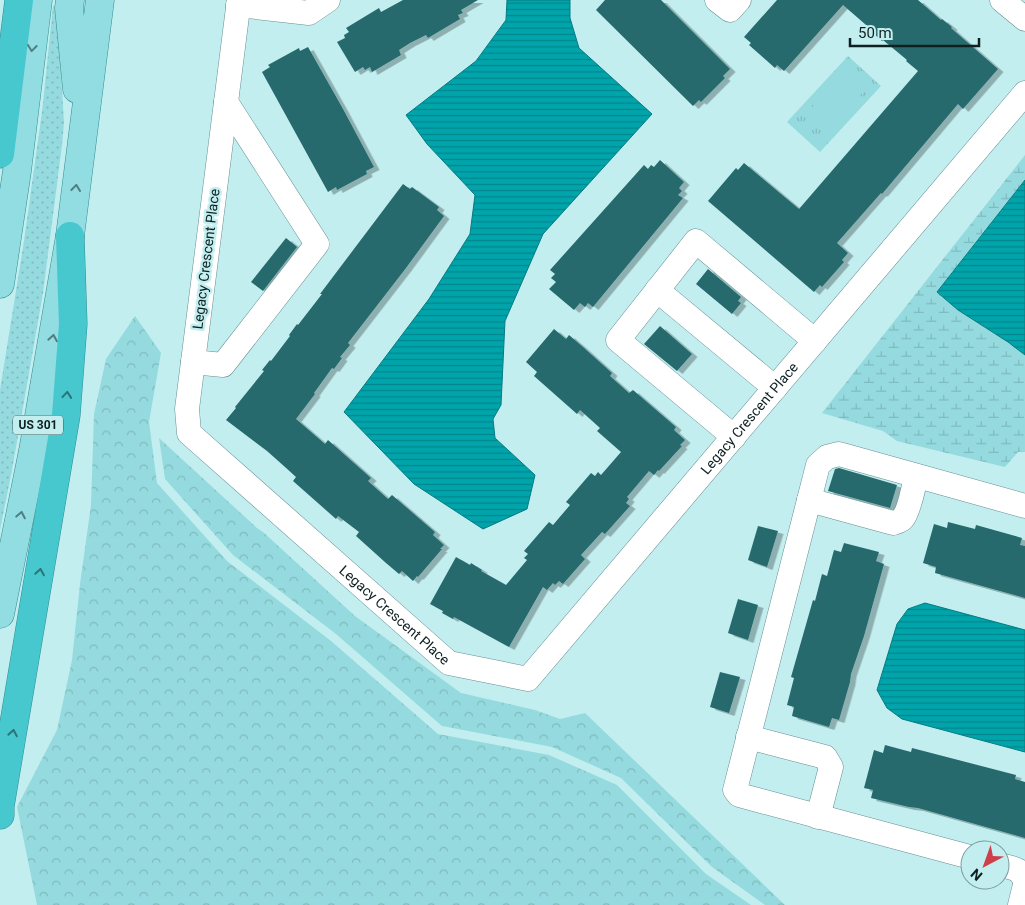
<svg xmlns="http://www.w3.org/2000/svg" width="1025" height="905" font-family="Roboto,sans-serif">
<style>
.grass{fill:url(#grass-dots)}
.forest{fill:url(#forest-crowns)}
.wetland{fill:url(#wetland-marsh)}
.park{fill:url(#park-tufts)}
.pitch{fill:#95dade}
.water{fill:url(#water-rules);stroke:#057c82}
.building{fill:#266a6d;filter:url(#shadow)}
.lines{fill:none;stroke-linecap:round;stroke-linejoin:round}
.minor-casing{stroke:#668f91;stroke-width:25}
.major-casing{stroke:#348d91;stroke-width:29}
.highway-casing{stroke:#348d91;stroke-width:29}
.minor{stroke:#fff;stroke-width:24}
.major{stroke:#91dde2;stroke-width:28}
.highway{stroke:#47c7ce;stroke-width:28}
.oneway{stroke:#507e82}
.oneway2{stroke:#2c7478}
.labels{text-anchor:middle;stroke-width:5;stroke-linejoin:round;paint-order:stroke}
.shield{fill:#c2eef0;stroke:#455e5f;stroke-width:1}
.shield-label{font-size:12px;font-weight:bold;fill:#102021}
.street-label{font-size:14px;fill:#102021;stroke:#c2eef0}
</style>
<defs>
<pattern id="grass-dots" width="8" height="8" patternUnits="userSpaceOnUse" patternTransform="scale(1.25)"><rect width="8" height="8" fill="#95dade"/><path d="M2 2h.1M6 6h.1" fill="none" stroke="#7fbbbe" stroke-width="1.8" stroke-linecap="round"/></pattern>
<pattern id="forest-crowns" width="20" height="18" patternUnits="userSpaceOnUse" patternTransform="scale(1.25)"><rect width="20" height="18" fill="#95dade"/><path d="M2 6a3 3 0 1 1 6 0M12 15a3 3 0 1 1 6 0" fill="none" stroke="#7fbbbe"/></pattern>
<pattern id="wetland-marsh" width="20" height="14" patternUnits="userSpaceOnUse" patternTransform="scale(1.25)"><rect width="20" height="14" fill="#95dade"/><path d="M1 5h8M5 5V1M11 12h8M15 12V8" fill="none" stroke="#7fbbbe"/></pattern>
<pattern id="park-tufts" width="24" height="20" patternUnits="userSpaceOnUse" patternTransform="scale(1.25)"><rect width="24" height="20" fill="#95dade"/><path d="M3 7l-1-3M5 7V3M7 7l1-3M15 17l-1-3M17 17v-4M19 17l1-3" fill="none" stroke="#7fbbbe"/></pattern>
<pattern id="water-rules" width="6" height="5" patternUnits="userSpaceOnUse" patternTransform="scale(1.25)"><rect width="6" height="5" fill="#00a4ab"/><path d="M0 2.5h6" fill="none" stroke="#01858b"/></pattern>
<filter id="shadow"><feDropShadow dx="5.5" dy="3" stdDeviation="0" flood-color="#0004"/></filter>
</defs>
<rect width="100%" height="100%" fill="#c2eef0"/>
<!-- grass -->
<polygon class="grass" points="57,5 64,123 62,145 43,293 12,470 0,530 0,390 24,241 42,112 53,6"/>
<!-- forest -->
<g class="forest">
<polygon points="135,316 161,353 149,422 157,483 227,561 331,641 438,734 549,755 617,785 706,874 751,905 37,905 17,807 57,730 72,660 80,584 91,505 94,414 106,359"/>
<polygon points="159,438 257,528 263,532 355,616 461,693 535,710 560,719 585,713 785,905 765,905 712,867 621,778 552,747 442,726 336,634 233,555 165,479"/>
</g>
<!-- wetland -->
<polygon class="wetland" points="1025,155 1025,180 937,292 958,310 1008,342 1025,355 1025,452 1018,452 1005,467 897,441 883,431 822,413"/>
<!-- park -->
<polygon class="park" points="848,56 881,86 820,152 787,122"/>
<!-- pitch -->
<polygon class="pitch" points="844,68 867,87 828,135 805,116"/>
<!-- water -->
<g class="water">
<polygon points="507,0 570,0 570,18 579,48 652,114 543,234 505,321 501,405 493,419 495,438 535,475 527,509 483,529 414,484 344,412 429,299 470,234 475,195 427,144 406,115 476,61 506,20"/>
<polygon points="1025,180 1025,355 1008,342 958,310 937,292"/>
<polygon points="925,603 1025,630 1025,752 902,719 887,708 877,690 897,624 908,609"/>
</g>
<!-- building -->
<g class="building">
<polygon points="403,0 478,0 461,10 463,13 458,15 460,19 428,38 426,35 410,43 399,50 401,55 372,72 370,67 365,70 363,67 355,72 337,42 345,38 344,35 349,32 346,28 379,8 381,12"/>
<polygon points="605,0 661,0 730,69 723,76 725,78 701,102 699,100 693,106 596,10"/>
<polygon points="777,0 918,0 941,20 942,19 952,27 951,28 998,69 963,109 958,104 882,194 881,193 837,243 848,253 842,260 844,262 822,287 820,285 814,292 708,201 736,168 738,170 744,163 799,209 918,71 906,61 907,60 883,40 882,41 872,32 873,31 843,5 784,71 777,65 775,68 749,45 751,43 744,37"/>
<polygon points="308,47 343,109 374,167 366,171 367,174 337,190 336,187 328,192 262,72 270,67 268,65 299,48 300,51"/>
<polygon points="660,160 684,182 679,188 682,191 678,195 683,198 593,307 588,303 585,307 580,303 574,310 549,289 556,282 551,278 555,274 550,270 644,165 648,169 651,165 654,167"/>
<polygon points="403,184 410,189 412,187 439,207 437,210 444,216 406,268 348,343 350,345 340,357 342,358 334,369 332,368 314,393 315,394 296,419 325,444 328,440 371,478 368,481 388,499 392,495 435,532 433,535 444,545 440,549 442,549 418,577 417,576 413,581 402,571 399,574 386,563 356,536 359,532 338,516 336,519 293,481 296,477 285,467 267,451 226,420 236,408 235,407 264,371 262,370 270,360 271,361 290,336 289,335 297,324 298,325 322,294 320,294"/>
<polygon points="286,238 297,247 263,291 251,282"/>
<polygon points="708,269 741,297 738,301 741,303 732,314 696,284"/>
<polygon points="660,326 692,354 677,371 644,344"/>
<polygon points="554,329 566,339 569,335 583,347 612,373 610,376 629,393 633,390 676,427 674,430 685,440 680,445 682,446 659,471 658,470 654,475 649,471 627,497 629,499 626,503 630,506 605,534 602,532 581,555 585,559 563,584 559,581 555,585 553,583 547,590 543,587 509,647 454,617 453,619 442,613 443,611 430,604 456,557 470,565 471,563 482,570 481,571 506,585 527,560 524,558 528,554 524,551 549,522 553,525 570,505 566,502 591,473 595,476 598,472 601,475 621,452 597,431 600,428 580,410 577,414 534,376 537,372 526,362"/>
<polygon points="839,468 897,485 890,508 828,491 835,469"/>
<polygon points="948,522 975,529 976,525 1022,538 1020,545 1025,546 1025,598 935,573 936,567 923,563 934,524 947,528"/>
<polygon points="758,526 778,531 767,567 748,560"/>
<polygon points="844,543 879,552 876,561 884,564 864,636 851,674 850,682 839,720 832,718 829,727 792,716 794,707 787,705 794,678 791,677 813,600 815,601 822,574 827,576 834,550 841,552"/>
<polygon points="738,599 758,605 748,640 728,633"/>
<polygon points="720,672 740,677 729,713 710,707"/>
<polygon points="885,745 911,752 912,748 1016,775 1015,779 1025,782 1025,838 918,808 909,807 871,798 873,790 864,788 874,750 883,753"/>
</g>
<g class="lines">
<defs>
<g id="minor">
<path id="s1" d="M239 0 187 409 189 433 449 663 528 679 1025 93"/>
<polyline points="717,0 730,10 739,0"/>
<polyline points="1002,0 1025,19"/>
<polyline points="238,5 309,13 328,0"/>
<polyline points="657,290 775,388"/>
<polyline points="193,362 223,365 317,244 226,102"/>
<polyline points="734,437 618,340 696,241 815,341"/>
<path d="M809 500 893 523C896 522 901 521 903 518 909 511 914 486 916 476"/>
<polyline points="748,737 825,757 831,767 818,817"/>
<polyline points="970,857 739,795 735,790 818,465 827,457 839,454 1025,506"/>
<path d="M1000 865C1012 868 1022 868 1025 882"/>
<polyline points="1020,905 1025,885"/>
</g>
<g id="major">
<polyline points="70,0 69,8 77,89"/>
<polyline points="0,284 17,171 38,0"/>
<polyline points="0,614 33,451 70,236 100,0"/>
</g>
<g id="highway">
<polyline points="0,154 19,0"/>
<polyline points="0,815 0,806 66,415 73,324 70,236"/>
</g>
</defs>
<!-- minor casing -->
<use href="#minor" class="minor-casing"/>
<!-- major casing -->
<use href="#major" class="major-casing"/>
<!-- highway casing -->
<use href="#highway" class="highway-casing"/>
<!-- minor -->
<use href="#minor" class="minor"/>
<!-- major -->
<use href="#major" class="major"/>
<!-- highway -->
<use href="#highway" class="highway"/>
</g>
<!-- one-way arrows -->
<defs><path id="oneway-chevron" d="M-2-3.5L2.5 0L-2 3.5" fill="none" stroke-width="1.6" stroke-linecap="round" stroke-linejoin="round" transform="scale(1.25)"/></defs>
<g class="oneway">
<use href="#oneway-chevron" transform="translate(32 48) rotate(97)"/>
<use href="#oneway-chevron" transform="translate(76 188) rotate(-83)"/>
<use href="#oneway-chevron" transform="translate(53 338) rotate(-80)"/>
<use href="#oneway-chevron" transform="translate(21 515) rotate(-79)"/>
</g>
<g class="oneway2">
<use href="#oneway-chevron" transform="translate(67 395) rotate(-85)"/>
<use href="#oneway-chevron" transform="translate(40 572) rotate(-81)"/>
<use href="#oneway-chevron" transform="translate(13 733) rotate(-80)"/>
</g>
<g class="labels">
<!-- shield labels -->
<rect class="shield" x="13" y="415.5" width="50" height="19" rx="4"/>
<g class="shield-label">
<text x="38" y="429">US 301</text>
</g>
<!-- street labels -->
<g class="street-label">
<text transform="translate(206 259) rotate(-83)" y="5">Legacy Crescent Place</text>
<text dy="5" stroke="none"><textPath href="#s1" startOffset="1206">Legacy Crescent Place</textPath></text>
<text dy="5" stroke="none"><textPath href="#s1" startOffset="711">Legacy Crescent Place</textPath></text>
</g>
</g>
<!-- north arrow -->
<g transform="translate(985 865) rotate(221)"><circle r="24" fill="#c2eef0" stroke="#7b9c9d"/>
<path d="M0-4L9 19L0 12L-9 19Z" fill="#cf3f4b"/>
<text y="-8" font-size="14" font-weight="bold" text-anchor="middle" fill="#102021">N</text>
</g>
<!-- scale -->
<path d="M850 38v8h129v-8" fill="none" stroke="#102021" stroke-width="2.5"/>
<text x="858" y="38" font-size="15" fill="#102021" stroke="#c2eef0" stroke-width="4" paint-order="stroke">50 m</text>
</svg>
